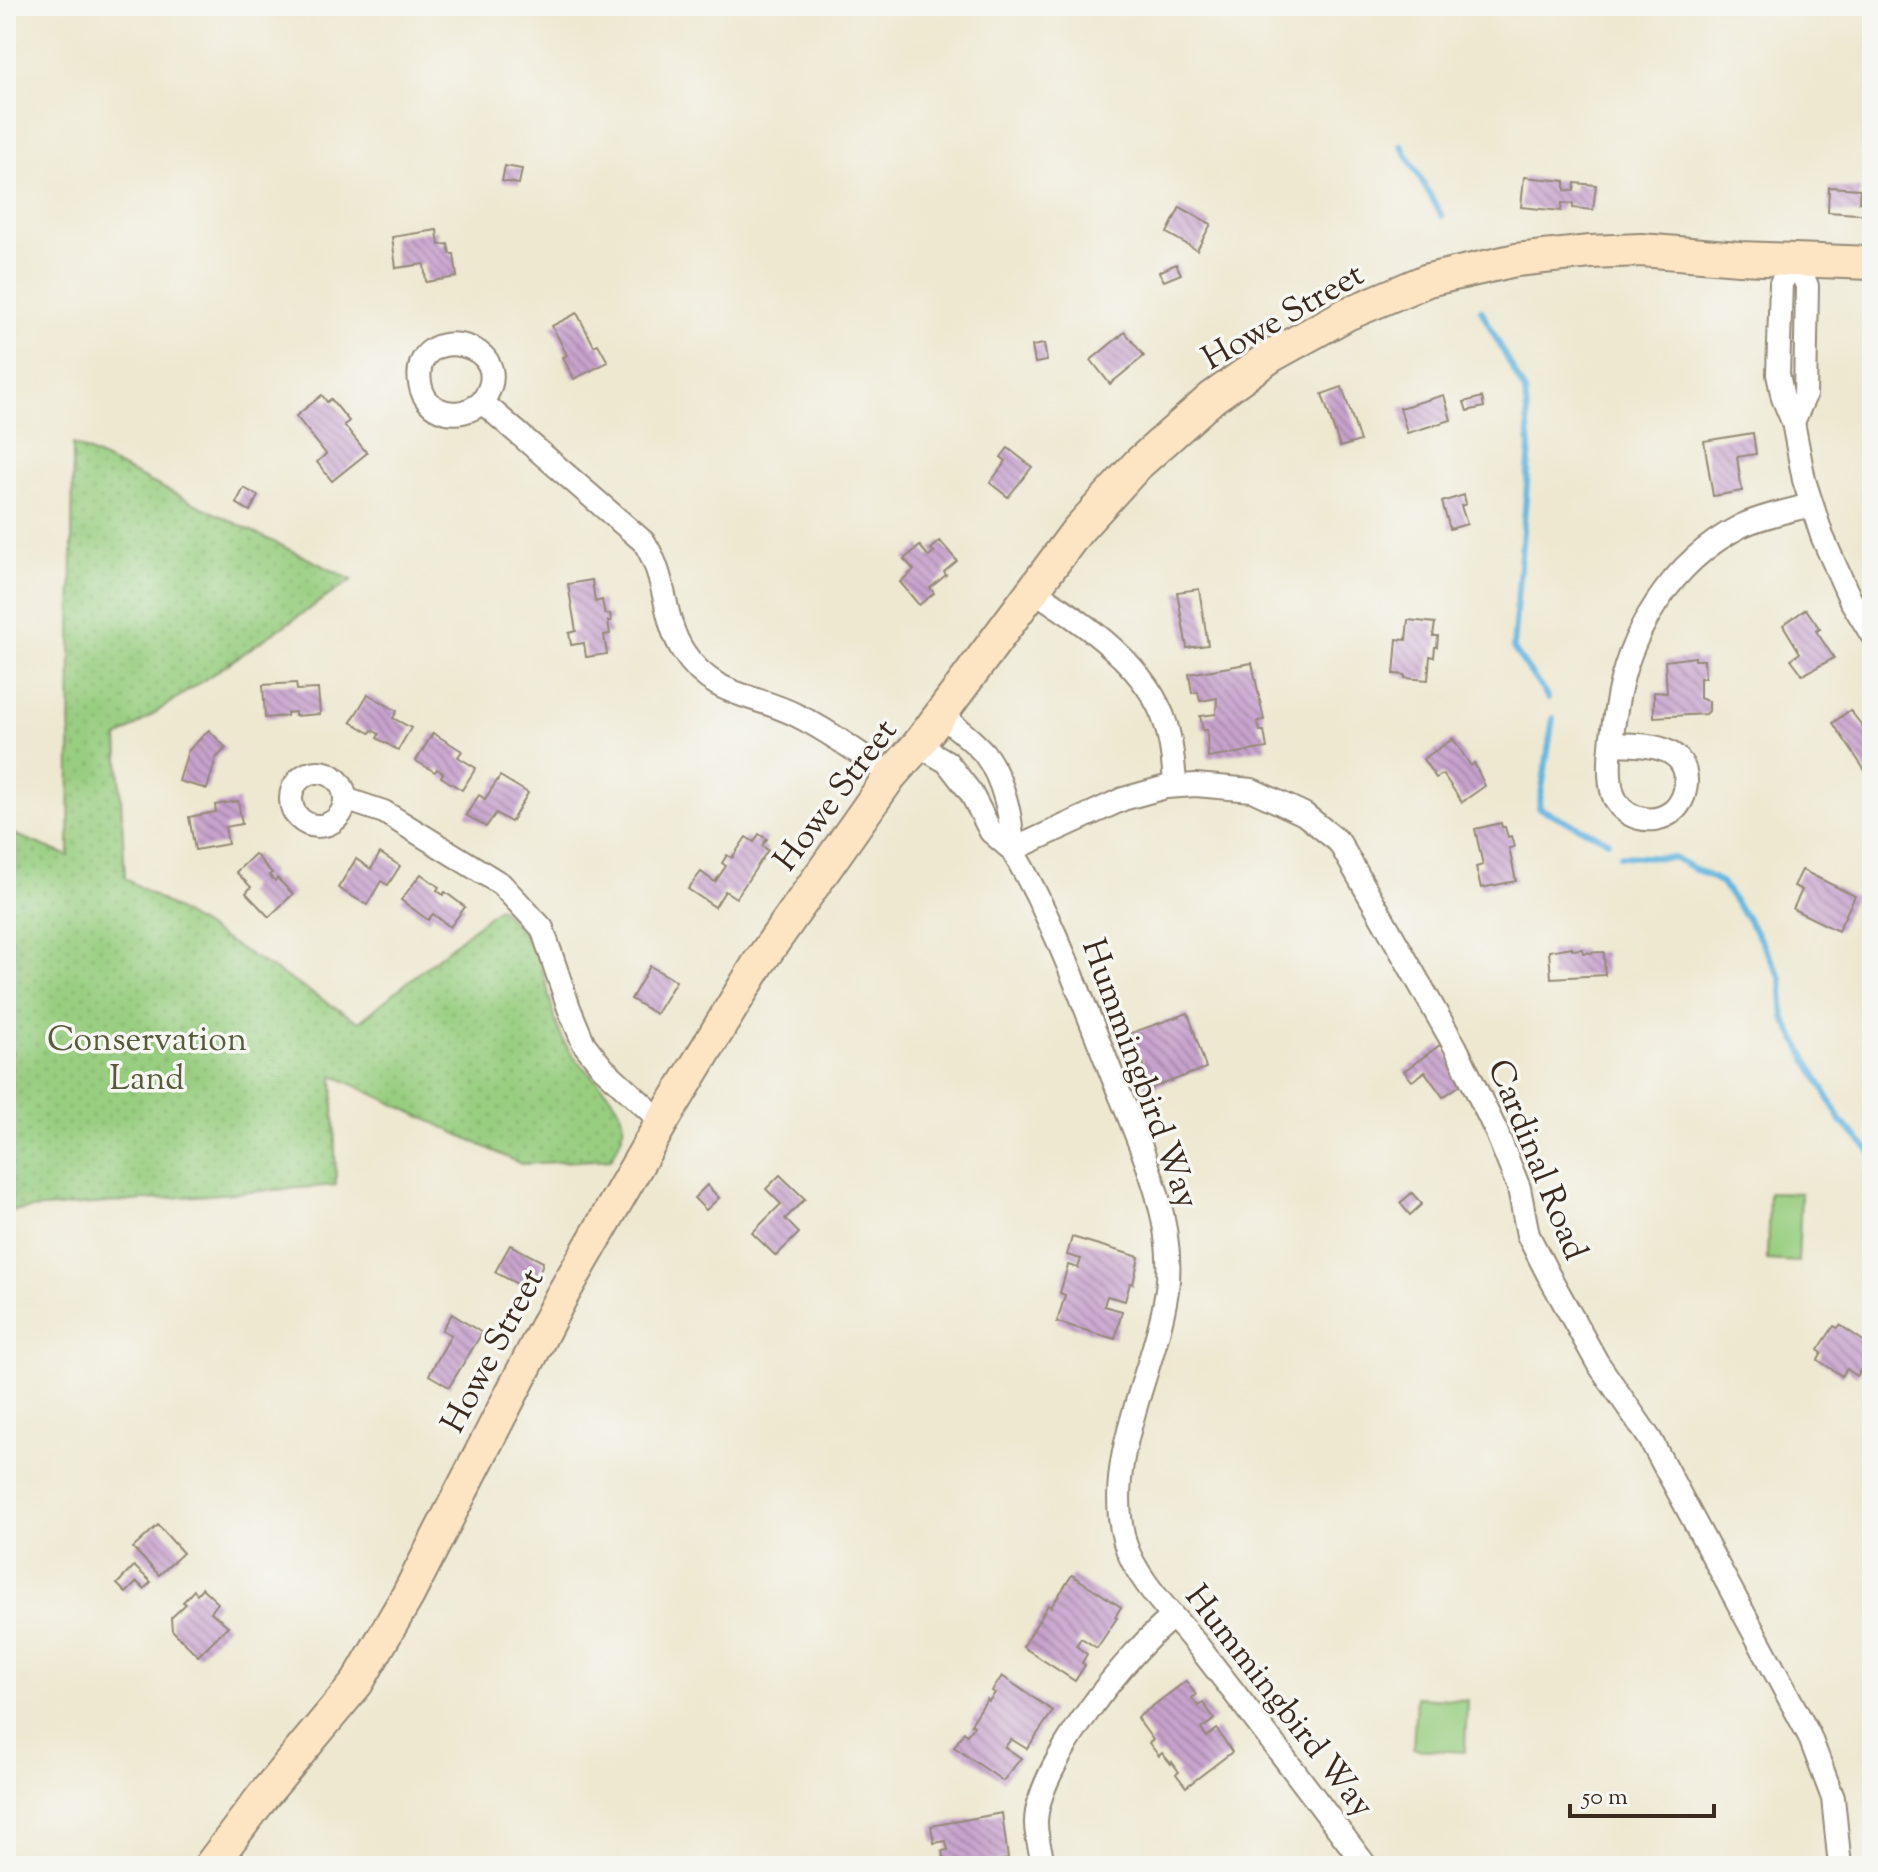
<svg xmlns="http://www.w3.org/2000/svg" width="1878" height="1872" font-family="'Sorts Mill Goudy',serif">
<style>
.grass{fill:url(#grass-dots);stroke:#6a7c4f;stroke-width:2}
.pitch{fill:#98ce80;stroke:#6a7c4f;stroke-width:2}
.lines{fill:none;stroke-linecap:round;stroke-linejoin:round}
.stream{stroke:#64b5df;stroke-width:6}
.building{fill:url(#building-back-hatch)}
.street-casing{stroke:#948977;stroke-width:26}
.secondary-casing{stroke:#948977;stroke-width:36}
.street{stroke:#fff;stroke-width:22}
.secondary{stroke:#fde5c4;stroke-width:32}
.labels{text-anchor:middle;stroke-width:7;stroke-linejoin:round;paint-order:stroke}
.street-label{font-size:34px;fill:#3b2a1e;stroke:#f6f6f2}
.park-label{font-size:34px;fill:#575b3b;stroke:#f6f6f2}
</style>
<defs>
<pattern id="grass-dots" width="8" height="8" patternUnits="userSpaceOnUse" patternTransform="scale(2)"><rect width="8" height="8" fill="#98ce80"/><path d="M2 2h.1M6 6h.1" fill="none" stroke="#84b16e" stroke-width="1.8" stroke-linecap="round"/></pattern>
<pattern id="building-back-hatch" width="6" height="6" patternUnits="userSpaceOnUse" patternTransform="scale(2)"><rect width="6" height="6" fill="#c7a2cd"/><path d="M-1 5l2 2M0 0l6 6M5-1l2 2" fill="none" stroke="#a384a6"/></pattern>
</defs>
<rect width="100%" height="100%" fill="#f6f6f2"/>
<filter id="ink" filterUnits="userSpaceOnUse"><feTurbulence type="fractalNoise" baseFrequency=".0125" numOctaves="2"/><feDisplacementMap in="SourceGraphic" scale="16" xChannelSelector="R" yChannelSelector="G"/><feConvolveMatrix kernelMatrix="1 2 1 2 8 2 1 2 1" color-interpolation-filters="sRGB"/></filter>
<filter id="wash" filterUnits="userSpaceOnUse"><feTurbulence type="fractalNoise" baseFrequency=".006" numOctaves="4" result="noise"/><feDisplacementMap in="SourceGraphic" scale="32" xChannelSelector="R" yChannelSelector="G"/><feGaussianBlur stdDeviation="1.8" result="paint"/><feColorMatrix in="noise" values="0 0 0 0 0 0 0 0 0 0 0 0 0 0 0 0 0 1.4 0 .05"/><feComposite in="paint" operator="in"/></filter>
<g filter="url(#wash)">
<rect width="100%" height="100%" fill="#eee8d0"/>
<!-- grass -->
<path class="grass" d="M73 444 352 580 118 738 125 878 359 1022 499 907C515 923 532 941 540 962 550 990 551 1019 566 1045 580 1070 617 1093 623 1119 626 1134 617 1146 611 1159L521 1164 333 1075 336 1185 6 1211V831L69 856Z"/>
<!-- pitch -->
<g class="pitch">
<polygon points="1769,1192 1801,1193 1798,1262 1767,1260"/>
<polygon points="1416,1697 1467,1700 1465,1752 1413,1749"/>
</g>
<g class="lines">
<!-- stream -->
<g class="stream">
<polyline points="1401,145 1442,216"/>
<polyline points="1481,310 1525,392 1530,448 1513,648 1548,698"/>
<polyline points="1553,718 1539,808 1608,841"/>
<polyline points="1620,856 1674,858 1722,883 1756,932 1781,978 1784,1018 1841,1121 1872,1153"/>
</g>
</g>
<g id="blocks">
<!-- building -->
<g class="building">
<polygon points="505,166 522,169 519,184 502,181"/>
<polygon points="1524,177 1565,181 1565,190 1574,191 1575,183 1596,185 1593,210 1573,208 1573,204 1562,203 1561,211 1521,207"/>
<polygon points="1829,187 1860,189 1859,202 1872,203 1872,215 1828,212"/>
<polygon points="1180,207 1211,224 1197,250 1167,233"/>
<polygon points="437,230 439,245 448,244 450,254 454,254 457,277 426,282 424,264 396,268 392,237"/>
<polygon points="1176,264 1181,274 1164,281 1159,272"/>
<polygon points="577,313 594,346 598,344 608,362 574,379 563,357 567,355 552,326"/>
<polygon points="1125,332 1144,356 1110,384 1091,360"/>
<polygon points="1044,344 1047,361 1035,363 1032,346"/>
<polygon points="1342,387 1360,441 1340,447 1322,394"/>
<polygon points="322,395 327,402 331,399 349,421 344,425 367,453 332,481 317,462 326,454 296,416"/>
<polygon points="1444,395 1451,420 1407,433 1400,408"/>
<polygon points="1482,397 1484,407 1467,411 1464,402"/>
<polygon points="1753,433 1756,454 1737,457 1742,491 1713,496 1704,441"/>
<polygon points="1008,448 1032,467 1008,497 990,483 1006,461 1001,457"/>
<polygon points="244,488 258,496 250,511 236,503"/>
<polygon points="1464,495 1466,504 1461,506 1467,524 1450,529 1442,502"/>
<polygon points="940,541 957,561 944,572 946,575 930,588 934,593 919,605 900,582 914,570 904,559 920,546 929,557 934,552 931,549"/>
<polygon points="592,580 595,602 602,600 605,614 610,614 611,621 608,621 610,634 604,635 607,654 586,657 584,643 571,645 569,633 576,631 568,584"/>
<polygon points="1199,589 1208,645 1187,648 1177,592"/>
<polygon points="1806,609 1820,629 1816,631 1834,658 1803,675 1791,659 1800,653 1783,625"/>
<polygon points="1408,620 1435,623 1433,636 1438,636 1437,647 1435,647 1434,657 1430,656 1428,680 1405,678 1405,675 1394,674 1397,639 1406,640"/>
<polygon points="1695,657 1695,660 1704,660 1705,678 1700,678 1700,698 1709,702 1709,711 1706,714 1654,717 1654,692 1667,693 1665,661"/>
<polygon points="1252,663 1264,720 1258,721 1260,731 1264,731 1267,748 1208,758 1207,730 1203,730 1200,716 1216,714 1217,698 1200,701 1198,692 1192,693 1189,674"/>
<polygon points="296,683 297,690 318,689 320,714 295,716 295,712 287,713 287,716 265,718 263,685"/>
<polygon points="368,694 397,711 393,718 411,728 398,750 377,738 379,734 372,730 370,733 351,722"/>
<polygon points="1850,710 1870,736 1872,734 1872,776 1870,778 1833,723"/>
<polygon points="209,730 226,748 216,758 207,789 179,781 188,751"/>
<polygon points="433,733 462,751 458,757 476,768 462,790 441,777 443,773 437,769 435,772 416,761"/>
<polygon points="1453,739 1471,766 1474,763 1485,786 1462,802 1443,774 1436,778 1423,759"/>
<polygon points="500,776 528,793 511,822 496,813 486,827 466,815 479,795 485,799"/>
<polygon points="238,801 242,824 225,827 228,844 195,850 189,817 216,812 215,805"/>
<polygon points="1501,823 1502,827 1505,827 1508,837 1511,836 1514,847 1509,848 1516,881 1481,888 1476,867 1483,865 1475,829"/>
<polygon points="759,834 767,839 762,846 768,850 736,898 725,891 715,907 688,889 701,872 715,882 726,866 722,863 727,855 732,858 746,837 754,842"/>
<polygon points="380,853 400,866 388,885 381,881 367,905 338,888 356,859 371,869"/>
<polygon points="255,854 272,873 269,875 275,881 277,878 293,894 269,917 246,893 251,887 236,872"/>
<polygon points="1802,870 1855,896 1838,931 1793,909 1802,890 1794,886"/>
<polygon points="421,874 439,887 437,890 443,895 445,892 465,907 450,927 433,914 428,920 401,900"/>
<polygon points="1572,947 1572,950 1582,949 1583,953 1604,952 1605,975 1551,978 1549,951"/>
<polygon points="650,966 676,981 656,1014 631,999"/>
<polygon points="1188,1013 1206,1068 1147,1090 1140,1071 1145,1070 1143,1061 1140,1053 1136,1054 1128,1034"/>
<polygon points="1440,1045 1466,1081 1443,1097 1425,1072 1412,1081 1404,1071"/>
<polygon points="780,1175 805,1199 785,1219 799,1233 776,1256 752,1233 781,1204 766,1189"/>
<polygon points="707,1185 719,1198 706,1210 694,1198"/>
<polygon points="1412,1193 1422,1204 1410,1215 1400,1203"/>
<polygon points="1072,1237 1139,1257 1133,1284 1130,1283 1125,1301 1107,1296 1104,1306 1122,1311 1115,1339 1057,1322 1065,1295 1060,1293 1068,1265 1078,1268 1081,1259 1067,1255"/>
<polygon points="510,1245 543,1262 537,1281 534,1279 528,1290 495,1272"/>
<polygon points="452,1314 482,1333 449,1387 429,1375 451,1335 442,1330"/>
<polygon points="1840,1325 1865,1342 1863,1345 1872,1351 1857,1376 1847,1369 1842,1376 1818,1360 1822,1353 1818,1350 1834,1326 1838,1328"/>
<polygon points="158,1525 183,1553 159,1575 133,1548"/>
<polygon points="134,1566 151,1582 144,1589 137,1582 126,1593 117,1584"/>
<polygon points="1072,1575 1121,1607 1115,1617 1117,1618 1097,1648 1081,1638 1076,1646 1087,1654 1082,1663 1085,1665 1075,1681 1023,1647 1048,1605 1051,1607"/>
<polygon points="202,1588 218,1603 211,1612 228,1626 198,1656 172,1630 171,1618 186,1604 183,1602 194,1590 197,1594"/>
<polygon points="1002,1676 1053,1711 1027,1749 1011,1739 1005,1747 1021,1758 1003,1781 954,1747 964,1732 967,1735 974,1726 971,1724 987,1699 989,1701 995,1693 992,1691"/>
<polygon points="1186,1681 1196,1695 1192,1698 1198,1706 1203,1703 1215,1719 1201,1729 1207,1737 1217,1729 1232,1752 1186,1787 1176,1774 1179,1772 1172,1762 1171,1764 1162,1753 1159,1756 1149,1743 1153,1740 1137,1718"/>
<polygon points="1002,1813 1008,1859 987,1863 988,1866 945,1866 942,1851 948,1850 946,1841 934,1843 931,1826"/>
</g>
</g>
</g>
<g filter="url(#ink)">
<use href="#blocks" fill-opacity="0" stroke="#948977" stroke-width="2"/>
<g class="lines">
<defs>
<g id="street">
<polyline points="1796,260 1781,283 1778,374 1783,398 1793,422 1804,480 1822,536 1850,599 1872,635"/>
<path d="M482 402C461 421 425 415 420 383 410 318 525 342 482 402L644 542C668 579 662 618 683 651 714 699 754 693 798 716 831 732 861 755 891 775"/>
<polyline points="1793,422 1805,395 1807,286 1796,260"/>
<path d="M1033 590C1083 623 1148 665 1166 725 1172 744 1174 766 1175 786"/>
<path d="M1612 744C1640 745 1688 742 1686 784 1685 795 1681 804 1673 811 1653 827 1621 819 1613 794 1606 772 1612 732 1616 709 1627 634 1671 562 1741 526 1762 516 1788 511 1811 505"/>
<path d="M918 745 947 762 971 793 991 832 1012 850C1013 819 1003 778 984 753 972 739 955 727 941 715"/>
<circle cx="318" cy="799" r="27"/>
<polyline points="345,799 384,812 501,884 542,928 569,1008 584,1044 603,1068 662,1122"/>
<path d="M1044 1866C1041 1853 1036 1837 1036 1824 1035 1768 1130 1649 1173 1617"/>
<path d="M1366 1866C1313 1796 1260 1725 1205 1655 1180 1621 1137 1583 1125 1543 1101 1460 1156 1371 1167 1290 1177 1216 1134 1132 1108 1065 1079 992 1052 917 1012 850L1123 799 1166 787 1196 785 1252 790 1304 814 1339 842 1456 1048 1496 1131 1519 1188 1528 1235 1548 1274 1597 1362 1650 1439 1809 1735 1833 1798 1840 1866"/>
</g>
<polyline id="secondary" points="210,1866 263,1796 357,1683 408,1595 560,1299 662,1122 758,964 891,775 918,745 1077,531 1138,464 1212,398 1271,356 1347,314 1428,280 1516,260 1590,252 1641,250 1739,258 1872,263"/>
</defs>
<!-- street casing -->
<use href="#street" class="street-casing"/>
<!-- secondary casing -->
<use href="#secondary" class="secondary-casing"/>
<!-- street -->
<use href="#street" class="street"/>
<!-- secondary -->
<use href="#secondary" class="secondary"/>
</g>
</g>
<g class="labels">
<!-- street labels -->
<g class="street-label">
<text transform="translate(1282 315) rotate(-30)" y="12">Howe Street</text>
<text transform="translate(834 794) rotate(-53)" y="12">Howe Street</text>
<text transform="translate(1142 1073) rotate(70)" y="12">Hummingbird Way</text>
<text transform="translate(1539 1159) rotate(68)" y="12">Cardinal Road</text>
<text transform="translate(491 1350) rotate(-62)" y="12">Howe Street</text>
<text transform="translate(1281 1700) rotate(52)" y="12">Hummingbird Way</text>
</g>
<!-- park labels -->
<g class="park-label">
<text x="147" y="1050">Conservation<tspan x="147" dy="39">Land</tspan></text>
</g>
</g>
<!-- margin -->
<rect width="1878" height="1872" fill="none" stroke="#f6f6f2" stroke-width="32"/>
<!-- scale -->
<path d="M1570 1804v12h144v-12" fill="none" stroke="#3b2a1e" stroke-width="4"/>
<text x="1582" y="1804" font-size="24" fill="#3b2a1e" stroke="#f6f6f2" stroke-width="6" paint-order="stroke">50 m</text>
</svg>
